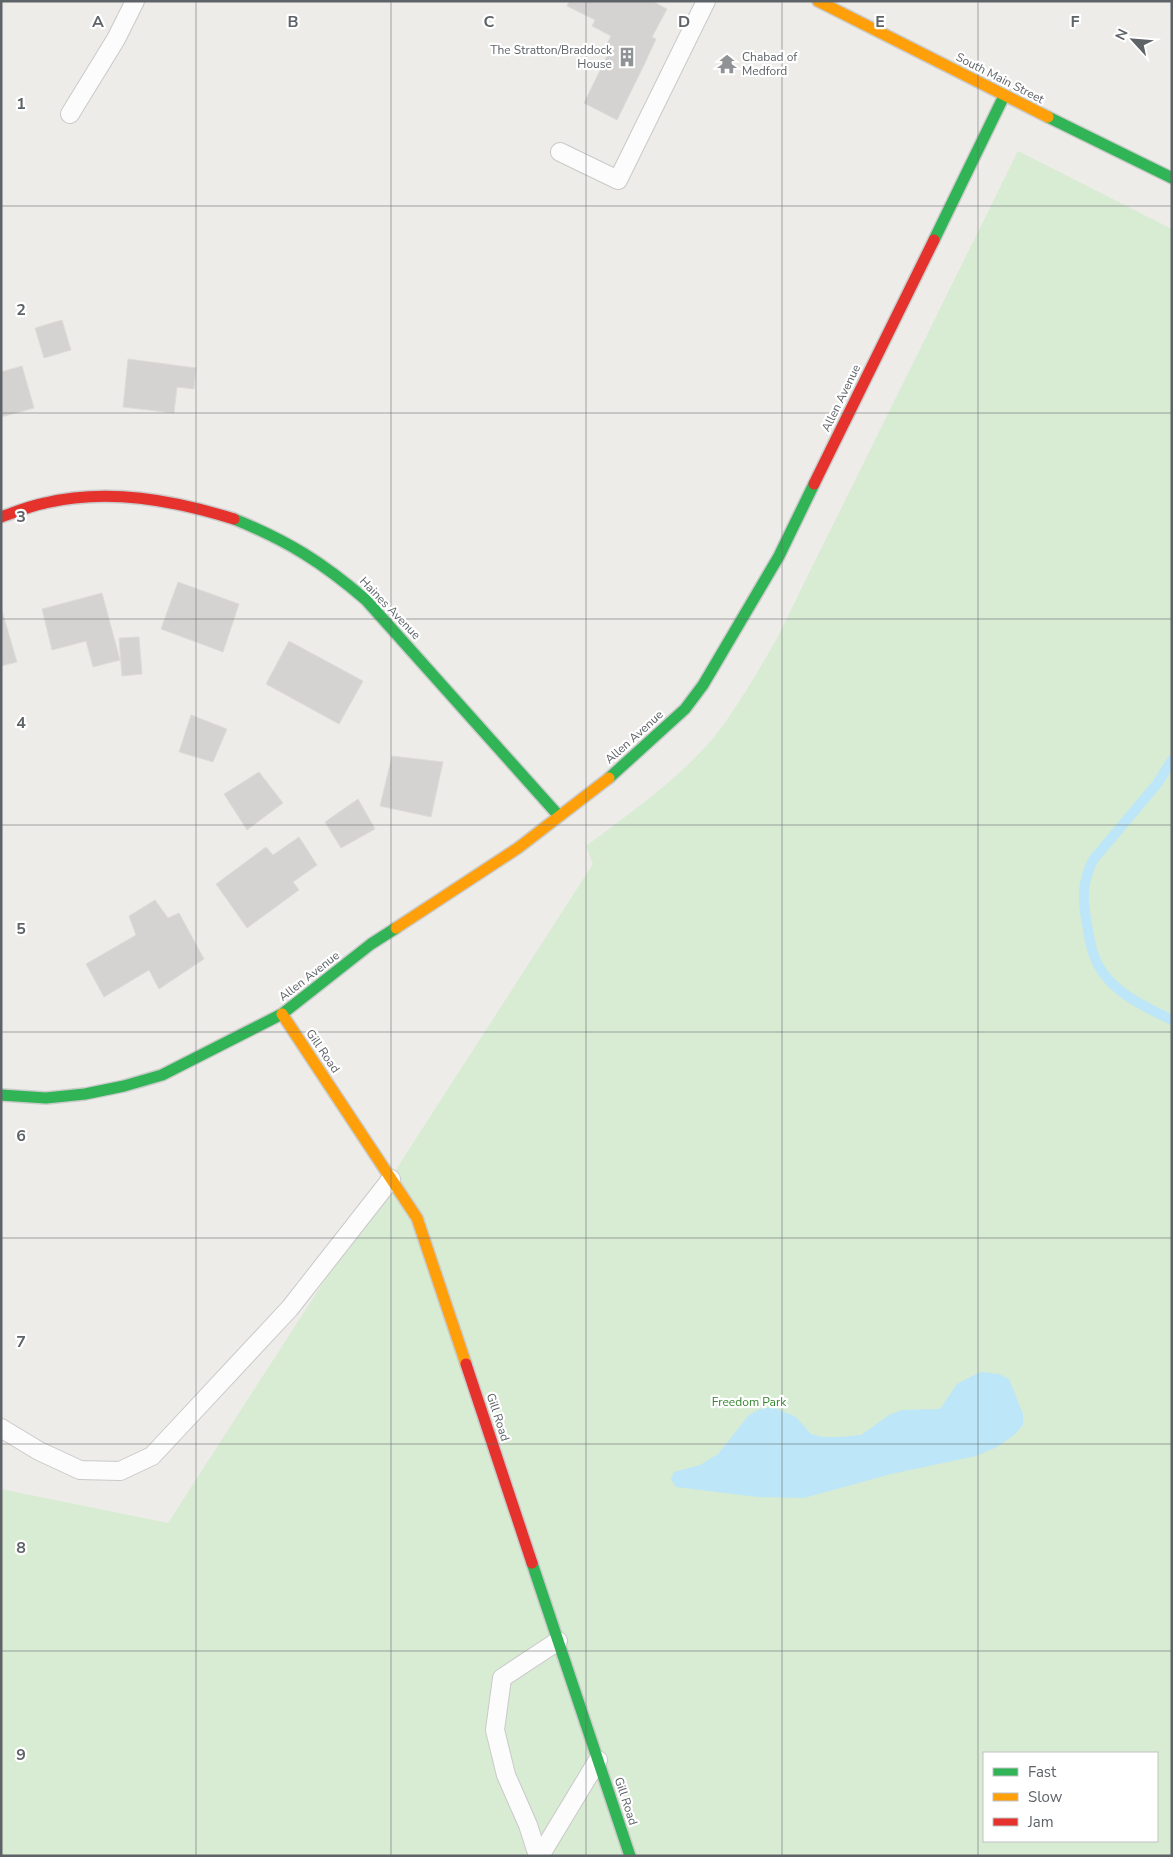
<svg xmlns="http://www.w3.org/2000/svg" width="1173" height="1857" font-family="'Nunito Sans',sans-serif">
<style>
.green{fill:#d8ebd3;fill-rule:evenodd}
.water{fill:#bde6f8}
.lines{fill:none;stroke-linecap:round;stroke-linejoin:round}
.stream{stroke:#bde6f8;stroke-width:10}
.building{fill:#d5d3d2;stroke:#dedbd8}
.lane-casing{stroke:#cac9ca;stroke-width:20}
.fast-casing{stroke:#cacbcb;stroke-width:14}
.slow-casing{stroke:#cacbcb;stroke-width:14}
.jam-casing{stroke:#cacbcb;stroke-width:14}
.lane{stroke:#fcfcfc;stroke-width:18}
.fast{stroke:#30b455;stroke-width:11}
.slow{stroke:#ff9f0a;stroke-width:11}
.jam{stroke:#e5322d;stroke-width:11}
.grid{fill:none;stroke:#5e6368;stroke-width:1;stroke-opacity:0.55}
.labels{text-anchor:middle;stroke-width:4.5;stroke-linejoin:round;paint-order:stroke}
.poi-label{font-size:12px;fill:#5e6368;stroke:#fff;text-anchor:end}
.street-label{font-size:12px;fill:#5e6368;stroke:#fff}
.park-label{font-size:12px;fill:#35852f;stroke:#fff}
.grid-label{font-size:16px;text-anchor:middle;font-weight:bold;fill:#5e6368;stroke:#fff;stroke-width:4.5;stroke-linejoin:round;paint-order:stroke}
</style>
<rect width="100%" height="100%" fill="#eeece9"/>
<!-- green -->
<path class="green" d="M1018 151 1172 229V1856H1V1489L168 1523 593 864 586 846C630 813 679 779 714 737 738 707 757 673 776 640ZM984 1753H1157V1841H984Z"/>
<!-- water -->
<polygon class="water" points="980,1372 999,1374 1009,1379 1023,1414 1023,1425 1013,1436 997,1447 976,1456 891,1474 804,1498 758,1497 676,1487 671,1479 674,1472 700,1465 718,1454 749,1415 760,1409 773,1407 796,1417 811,1434 822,1437 840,1437 861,1435 889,1415 902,1410 940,1409 957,1384"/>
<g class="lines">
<!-- stream -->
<path class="stream" d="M1172 760 1157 784 1093 860C1082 883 1082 899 1087 924 1089 935 1090 947 1095 958 1107 990 1143 1006 1172 1020"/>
</g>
<!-- building -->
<g class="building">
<polygon points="569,1 652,1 667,9 652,37 656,39 645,63 617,120 584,103 609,52 604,49 611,36 592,26 595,20 567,6"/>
<polygon points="62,320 71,350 44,358 35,328"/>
<polygon points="128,359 196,368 194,389 177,387 174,413 123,407"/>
<polygon points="22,366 34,408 1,417 1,372"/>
<polygon points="178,582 239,604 223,652 161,629"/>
<polygon points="102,593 120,660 93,667 86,641 52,650 42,609"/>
<polygon points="2,611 17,662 1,666 1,612"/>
<polygon points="139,637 142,674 122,676 119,638"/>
<polygon points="289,641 363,681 339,724 266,684"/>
<polygon points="191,715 227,729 213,762 179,752"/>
<polygon points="392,756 443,762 431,817 380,806"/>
<polygon points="259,772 283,803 247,830 224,794"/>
<polygon points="358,799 375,829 341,848 325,822"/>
<polygon points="299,837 317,865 293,882 299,890 247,928 216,884 266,847 273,855"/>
<polygon points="155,900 168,918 179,913 204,959 159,989 149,970 104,997 86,964 136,935 129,916"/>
</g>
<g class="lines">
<defs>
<g id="lane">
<polyline points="70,114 116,39 135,1"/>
<polyline points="560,152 618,180 706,1"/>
<polyline points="1,1428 39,1451 80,1470 120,1471 152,1456 290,1308 391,1179"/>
<polyline points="538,1856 528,1825 506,1775 495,1730 502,1678 558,1641"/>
<polyline points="540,1856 598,1760"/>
</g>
<g id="fast">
<polyline points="1048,117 1172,178"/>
<polyline points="934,240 1004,96"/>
<path d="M234 519C288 541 322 562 366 600L559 816"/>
<polyline points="609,778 685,709 703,685 779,556 814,484"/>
<polyline points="1,1095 46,1098 85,1094 124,1086 162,1075 282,1014 371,944 396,928"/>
<polyline points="532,1563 630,1856"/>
</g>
<g id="slow">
<polyline points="818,1 1048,117"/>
<polyline points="396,928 518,848 609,778"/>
<polyline points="282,1014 417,1218 466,1364"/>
</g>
<g id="jam">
<polyline points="814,484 934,240"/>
<path d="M1 517C15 512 30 506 45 503 108 488 173 500 234 519"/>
<polyline points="466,1364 532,1563"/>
</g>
</defs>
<!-- lane casing -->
<use href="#lane" class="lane-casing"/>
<!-- fast casing -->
<use href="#fast" class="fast-casing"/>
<!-- slow casing -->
<use href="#slow" class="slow-casing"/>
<!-- jam casing -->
<use href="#jam" class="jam-casing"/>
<!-- lane -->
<use href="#lane" class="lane"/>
<!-- fast -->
<use href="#fast" class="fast"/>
<!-- slow -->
<use href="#slow" class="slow"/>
<!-- jam -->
<use href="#jam" class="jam"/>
</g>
<!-- grid -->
<path class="grid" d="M196 1V1856M391 1V1856M586 1V1856M782 1V1856M978 1V1856M1 206H1172M1 413H1172M1 619H1172M1 825H1172M1 1032H1172M1 1238H1172M1 1444H1172M1 1651H1172"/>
<!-- icons -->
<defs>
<symbol id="building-bare" viewBox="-9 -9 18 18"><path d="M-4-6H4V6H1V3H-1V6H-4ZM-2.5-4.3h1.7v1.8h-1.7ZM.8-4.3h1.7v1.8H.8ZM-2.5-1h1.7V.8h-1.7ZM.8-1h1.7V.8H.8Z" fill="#909395" stroke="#fff" stroke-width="2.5" paint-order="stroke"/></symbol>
<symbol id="temple-bare" viewBox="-9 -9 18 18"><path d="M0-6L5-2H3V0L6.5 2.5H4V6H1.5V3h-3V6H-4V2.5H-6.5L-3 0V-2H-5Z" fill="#909395" stroke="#fff" stroke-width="2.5" paint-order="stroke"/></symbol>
</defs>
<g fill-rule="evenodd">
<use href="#building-bare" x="613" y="43" width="28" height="28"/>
<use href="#temple-bare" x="713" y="50" width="28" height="28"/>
</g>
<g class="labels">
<!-- poi labels -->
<g class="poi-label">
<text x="612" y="54">The Stratton/Braddock<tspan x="612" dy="14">House</tspan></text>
<text x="742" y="61" text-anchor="start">Chabad of<tspan x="742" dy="14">Medford</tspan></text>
</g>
<!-- street labels -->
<g class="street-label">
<text transform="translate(1000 78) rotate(27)" y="4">South Main Street</text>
<text transform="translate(841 398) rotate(-64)" y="4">Allen Avenue</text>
<text transform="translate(390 608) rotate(46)" y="4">Haines Avenue</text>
<text transform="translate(634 737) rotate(-42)" y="4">Allen Avenue</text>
<text transform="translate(309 976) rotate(-38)" y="4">Allen Avenue</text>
<text transform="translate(323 1051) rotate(56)" y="4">Gill Road</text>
<text transform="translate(498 1417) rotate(72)" y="4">Gill Road</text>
<text transform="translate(626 1801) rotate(72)" y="4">Gill Road</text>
</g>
<!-- park labels -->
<g class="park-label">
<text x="749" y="1406">Freedom Park</text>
</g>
</g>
<g class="grid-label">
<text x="98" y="27">A</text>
<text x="293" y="27">B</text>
<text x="489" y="27">C</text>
<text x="684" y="27">D</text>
<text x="880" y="27">E</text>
<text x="1075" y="27">F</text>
<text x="21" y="109">1</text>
<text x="21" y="315">2</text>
<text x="21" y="522">3</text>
<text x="21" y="728">4</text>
<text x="21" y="934">5</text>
<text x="21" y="1141">6</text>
<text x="21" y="1347">7</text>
<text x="21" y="1553">8</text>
<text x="21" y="1760">9</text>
</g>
<!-- border -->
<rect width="1173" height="1857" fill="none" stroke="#5e6368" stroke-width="5"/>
<!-- legend -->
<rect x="983" y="1752" width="175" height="90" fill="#ffffff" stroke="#bfc1c3"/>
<rect x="993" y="1768" width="25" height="8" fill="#30b455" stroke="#bfc1c3"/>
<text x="1028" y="1777" font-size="15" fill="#5e6368">Fast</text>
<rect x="993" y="1793" width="25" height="8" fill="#ff9f0a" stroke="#bfc1c3"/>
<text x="1028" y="1802" font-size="15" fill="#5e6368">Slow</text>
<rect x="993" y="1818" width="25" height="8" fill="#e5322d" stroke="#bfc1c3"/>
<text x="1028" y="1827" font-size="15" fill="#5e6368">Jam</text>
<!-- north arrow -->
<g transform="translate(1133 40) rotate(296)" stroke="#ffffff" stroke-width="4" paint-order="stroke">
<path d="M0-4L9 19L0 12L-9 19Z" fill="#5e6368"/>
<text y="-8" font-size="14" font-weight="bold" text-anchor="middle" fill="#5e6368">N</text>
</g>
</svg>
